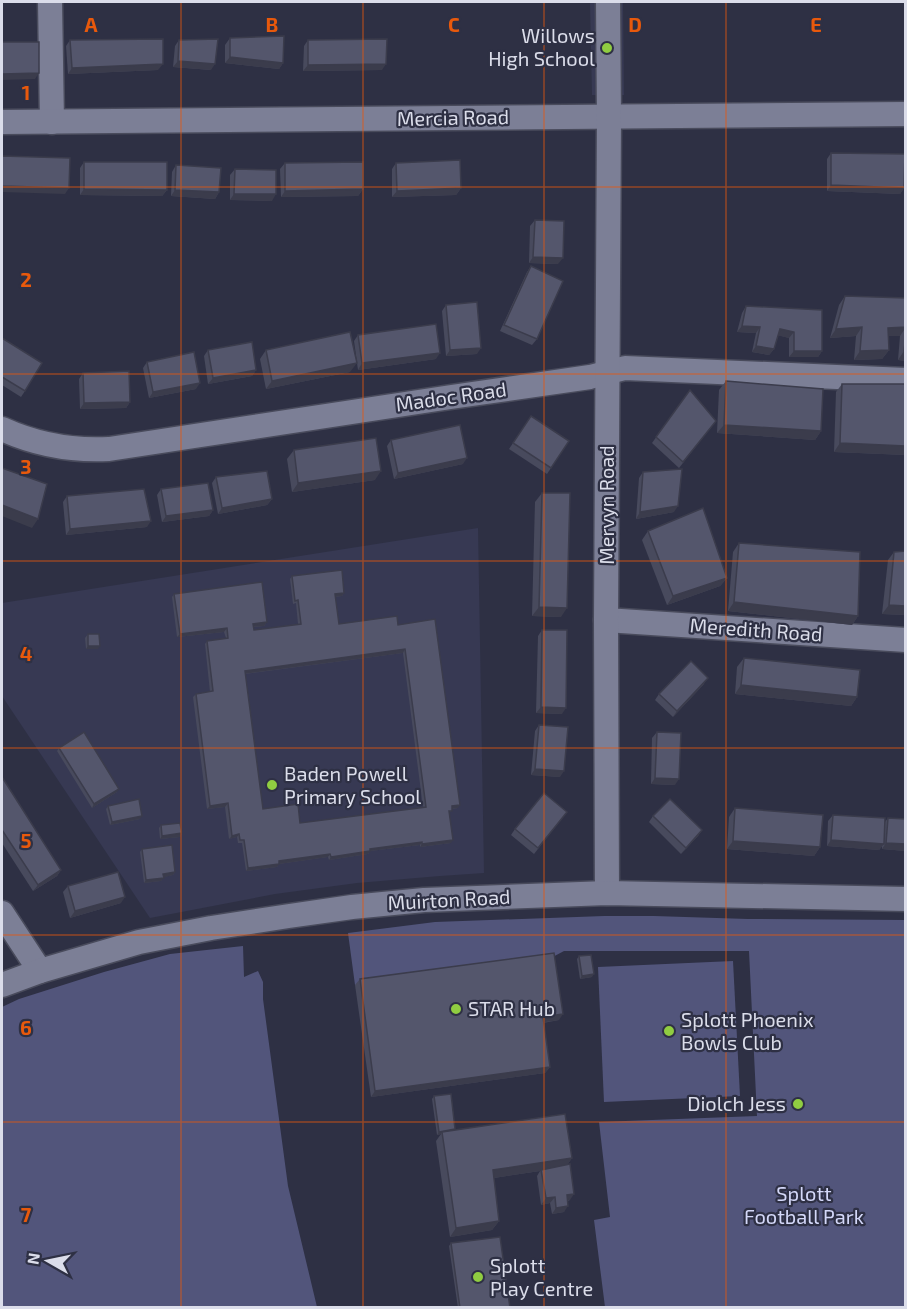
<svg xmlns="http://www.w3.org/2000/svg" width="907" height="1309" font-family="'Exo 2',sans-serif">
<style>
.built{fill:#373953}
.green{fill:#52557b}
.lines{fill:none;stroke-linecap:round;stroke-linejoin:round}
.minor-casing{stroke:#494b5c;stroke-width:27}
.minor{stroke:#7c7f96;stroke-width:24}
.wall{fill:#484a5d;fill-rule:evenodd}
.shaded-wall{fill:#3b3c4c}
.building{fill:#54566c;stroke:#3b3c4c;stroke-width:1.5;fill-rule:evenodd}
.grid{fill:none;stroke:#e8590c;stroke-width:1.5;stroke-opacity:0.55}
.poi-dot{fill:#90cd41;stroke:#2e3044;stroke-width:2}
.labels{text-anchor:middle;stroke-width:4.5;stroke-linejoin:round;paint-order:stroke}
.poi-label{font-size:20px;fill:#dbddea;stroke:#2e3044;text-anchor:start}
.street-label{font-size:20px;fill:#dbddea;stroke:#2e3044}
.park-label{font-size:20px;fill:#d4d8f9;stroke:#2e3044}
.grid-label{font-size:20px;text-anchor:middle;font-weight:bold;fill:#e8590c;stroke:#2e3044;stroke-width:4.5;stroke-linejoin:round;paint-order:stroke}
</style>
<rect width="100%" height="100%" fill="#2e3044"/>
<!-- built -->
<g class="built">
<polygon points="590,2 623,2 624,95 592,95"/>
<polygon points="478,528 484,873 440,876 357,883 275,894 150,918 2,696 2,603"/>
</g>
<!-- green -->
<g class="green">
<polygon points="604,916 654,916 748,919 905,920 905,1307 605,1307 594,1220 610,1217 599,1122 757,1116 749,951 564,951 549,959 355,985 348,933 435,922"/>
<polygon points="243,946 244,977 258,971 263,982 263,999 288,1186 317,1307 2,1307 2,1007 19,999 104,972 170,954"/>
<polygon points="733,961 740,1096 604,1102 598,967"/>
</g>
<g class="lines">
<defs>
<g id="minor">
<polyline points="50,2 52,122"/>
<polyline points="2,122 906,114"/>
<path d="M2 429C37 445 71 451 109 449L451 397 590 377 625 368 906 380"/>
<polyline points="606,620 906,640"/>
<polyline points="607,893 606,620 609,117 608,2"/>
<polyline points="2,913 40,971"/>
<polyline points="2,985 40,971 139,942 211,928 289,916 352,907 424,900 607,893 906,899"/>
</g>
</defs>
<!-- minor casing -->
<use href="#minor" class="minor-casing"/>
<!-- minor -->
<use href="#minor" class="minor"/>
</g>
<!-- wall -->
<g class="wall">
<polygon points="230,38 283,63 279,69 225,63 225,45"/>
<polygon points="70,40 158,70 68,74 66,46"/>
<polygon points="179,40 211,70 173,67 175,46"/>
<polygon points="308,40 382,70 303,71 304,46"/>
<polygon points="831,153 904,188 900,194 827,191 827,159"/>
<polygon points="84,162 167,190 162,196 80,195 80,168"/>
<polygon points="285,163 363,189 358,196 281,197 280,169"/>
<polygon points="396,163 461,188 456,195 392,197 392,169"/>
<polygon points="176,165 219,192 215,199 171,196 172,172"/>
<polygon points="235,169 272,201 230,200 230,175"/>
<polygon points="535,220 558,264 529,263 530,226"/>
<polygon points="531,266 537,339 532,345 500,331 527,272"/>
<polygon points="845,296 906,298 906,361 898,360 900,336 888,336 889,350 882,359 854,360 856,336 830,338 839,305"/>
<polygon points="446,305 477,354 446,356 442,311"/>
<polygon points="746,306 822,310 822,351 818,357 789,357 789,338 778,335 774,349 769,355 752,352 756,333 737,332 742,313"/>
<polygon points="358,335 436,359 358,370 354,341"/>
<polygon points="2,338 25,391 21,397 2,385"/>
<polygon points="208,350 256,370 252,376 208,384 204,356"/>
<polygon points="266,350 350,372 266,389 260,359"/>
<polygon points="147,362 196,389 149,398 143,368"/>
<polygon points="83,373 130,402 126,408 80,409 79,379"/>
<polygon points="726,381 821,431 815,440 717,433 719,390"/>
<polygon points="842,384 906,384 906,455 834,452 836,392"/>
<polygon points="690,390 716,421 679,468 652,443"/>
<polygon points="531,416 569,441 547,474 509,449"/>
<polygon points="391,440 463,464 394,479 387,446"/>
<polygon points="294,450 375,480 292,492 287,459"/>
<polygon points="643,472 674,512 636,519 639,478"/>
<polygon points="216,477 272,499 267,505 218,514 212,483"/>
<polygon points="161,489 213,510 209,516 162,522 157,495"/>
<polygon points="542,493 561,617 532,616 535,502"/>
<polygon points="67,496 147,527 66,535 63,502"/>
<polygon points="648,531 727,578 720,586 667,605 642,540"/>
<polygon points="739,543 858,616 852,625 728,611 733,552"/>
<polygon points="906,551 906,615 882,614 888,560 894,552"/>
<path d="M292 576 344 593 342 596 335 597 339 624 398 625 458 808 452 809 449 814 451 843 420 847V845L370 851 368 854 329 860 328 857 279 864 277 867 246 871 242 843H238L237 837 229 839 225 807 207 809 193 697 196 694 210 692 205 644 207 641 226 638 224 632 177 637 172 597 174 594 267 622 264 626 254 627V630L298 624 296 603 293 604 290 579ZM403 653 423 807 300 823 263 809 245 674Z"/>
<polygon points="542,630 562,714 536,713 538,636"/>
<polygon points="88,634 98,649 86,649 85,638"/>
<polygon points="744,658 857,697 851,706 735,694 737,667"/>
<polygon points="704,684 673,717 655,700 659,694"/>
<polygon points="539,725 560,777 531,775 535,731"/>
<polygon points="657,732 675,785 651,784 652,738"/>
<polygon points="59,748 117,792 92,808 57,751"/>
<polygon points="2,777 61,870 57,876 33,891 2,843"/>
<polygon points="108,806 140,819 110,825 106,809"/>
<polygon points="735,808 820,847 814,856 727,849 729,817"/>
<polygon points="567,812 534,854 511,835 515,829"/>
<polygon points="833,815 885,822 888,818 906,819 906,851 882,849 882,846 879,850 827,846 828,821"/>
<polygon points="653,816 702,830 698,836 681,854 649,822"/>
<polygon points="161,825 182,833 180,837 160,839 159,828"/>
<polygon points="142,849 175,872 173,875 163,877 161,881 144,883 140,852"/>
<polygon points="68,886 121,903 70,918 63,892"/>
<polygon points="579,956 592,977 580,979 577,959"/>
<polygon points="360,979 559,1020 543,1023 550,1067 545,1073 371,1097 355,985"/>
<polygon points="434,1096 454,1131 572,1158 567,1165 570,1200 568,1201 564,1212 552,1214 550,1203 541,1205 537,1176 540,1171 494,1178 499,1221 492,1230 450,1237 436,1141 441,1134 437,1135 432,1099"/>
<polygon points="451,1243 510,1308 458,1308 449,1246"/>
</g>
<!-- shaded-wall -->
<g class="shaded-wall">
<polygon points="230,57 283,63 279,69 225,63"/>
<polygon points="178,61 215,64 211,70 173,67"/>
<polygon points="163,64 158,70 68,74 72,68"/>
<polygon points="386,64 382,70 303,71 308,65"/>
<polygon points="39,73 35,79 2,80 2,74"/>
<polygon points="831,185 904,188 900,194 827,191"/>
<polygon points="2,186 69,188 65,194 2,192"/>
<polygon points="461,188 456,195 392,197 397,191"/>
<polygon points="84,189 167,190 162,196 80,195"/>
<polygon points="363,189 358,196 281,197 285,191"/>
<polygon points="175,190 219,192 215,199 171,196"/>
<polygon points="234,194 276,194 272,201 230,200"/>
<polygon points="533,257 563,258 558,264 529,263"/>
<polygon points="742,326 760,327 756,333 737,332"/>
<polygon points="862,327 856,336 830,338 836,329"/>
<polygon points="906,327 900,336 882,336 888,328"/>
<polygon points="780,329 794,332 789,338 776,335"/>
<polygon points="756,346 774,349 769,355 752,352"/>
<polygon points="481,348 477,354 446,356 450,350"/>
<polygon points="889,350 882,359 854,360 860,351"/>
<polygon points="794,351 822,351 818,357 789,357"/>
<polygon points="904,351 906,351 906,361 898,360"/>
<polygon points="440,353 436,359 358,370 362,363"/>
<polygon points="357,363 350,372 266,389 272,381"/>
<polygon points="256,370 252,376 208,384 213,378"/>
<polygon points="200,383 196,389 149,398 153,392"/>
<polygon points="130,402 126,408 80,409 84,403"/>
<polygon points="724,425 821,431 815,440 717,433"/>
<polygon points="840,443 906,446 906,455 834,452"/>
<polygon points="467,458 463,464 394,479 398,473"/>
<polygon points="381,471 375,480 292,492 298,483"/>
<polygon points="272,499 267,505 218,514 222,508"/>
<polygon points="2,505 38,519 32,528 2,516"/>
<polygon points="678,506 674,512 636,519 640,512"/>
<polygon points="213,510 209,516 162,522 166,516"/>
<polygon points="151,521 147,527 66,535 70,529"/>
<polygon points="727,578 720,586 667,605 673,596"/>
<polygon points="344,593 342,596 333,597 335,594"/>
<polygon points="734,602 858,616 852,625 728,611"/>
<polygon points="889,605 906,606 906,615 882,614"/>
<polygon points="539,607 567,608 561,617 532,616"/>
<polygon points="267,622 264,626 251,627 253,624"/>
<polygon points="227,628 224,632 177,637 180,634"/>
<polygon points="88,646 100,646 98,649 86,649"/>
<polygon points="405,649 403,653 243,674 245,671"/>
<polygon points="708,678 704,684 673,717 677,711"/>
<polygon points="741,685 857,697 851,706 735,694"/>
<polygon points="541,707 566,708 562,714 536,713"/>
<polygon points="535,769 564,771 560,777 531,775"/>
<polygon points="655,778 679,779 675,785 651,784"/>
<polygon points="119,789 117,792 92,808 94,804"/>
<polygon points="228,803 225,807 207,809 210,806"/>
<polygon points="460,805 458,808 450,809 452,806"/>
<polygon points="142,816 140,819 110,825 112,822"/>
<polygon points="702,830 698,836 681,854 686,848"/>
<polygon points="182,833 180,837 160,839 162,836"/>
<polygon points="239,834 237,837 229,839 232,836"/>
<polygon points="453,840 451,843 420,847 422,844"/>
<polygon points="831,840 884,844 879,850 827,846"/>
<polygon points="733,841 820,847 814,856 727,849"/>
<polygon points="422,842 420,845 370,851 368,854 329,860 331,857 370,849"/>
<polygon points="886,843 906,844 906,851 882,849"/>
<polygon points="330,854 328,857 279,864 277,867 246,871 248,868 279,861"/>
<polygon points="61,870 57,876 33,891 38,885"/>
<polygon points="175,872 173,875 161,878 163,874"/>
<polygon points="164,878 161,881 144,883 146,880"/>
<polygon points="125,897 121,903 70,918 75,911"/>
<polygon points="594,974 592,977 580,979 582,976"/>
<polygon points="563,1014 559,1020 538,1023 543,1017"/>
<polygon points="550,1067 545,1073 371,1097 375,1091"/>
<polygon points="455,1129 453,1132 442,1132 441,1134 437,1135 439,1132"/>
<polygon points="572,1158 566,1167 487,1179 493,1170"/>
<polygon points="574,1194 570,1200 562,1201 567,1195"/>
<polygon points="555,1197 550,1203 541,1205 546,1198"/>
<polygon points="568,1206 564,1212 552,1214 556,1208"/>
<polygon points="499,1221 492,1230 450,1237 456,1228"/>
</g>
<!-- building -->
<g class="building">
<polygon points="284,36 283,63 230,57 230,38"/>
<polygon points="163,39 163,64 72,68 70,40"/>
<polygon points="218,39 215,64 178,61 179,40"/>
<polygon points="387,39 386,64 308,65 308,40"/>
<polygon points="2,42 39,42 39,73 2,74"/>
<polygon points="831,153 905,154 904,188 831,185"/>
<polygon points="2,156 70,158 69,188 2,186"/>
<polygon points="460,160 461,188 397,191 396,163"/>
<polygon points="84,162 167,162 167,190 84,189"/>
<polygon points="363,162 363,189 285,191 285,163"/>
<polygon points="176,165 221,168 219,192 175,190"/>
<polygon points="235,169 276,170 276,194 234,194"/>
<polygon points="535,220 564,221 563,258 533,257"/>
<polygon points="531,266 563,281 537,339 504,325"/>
<polygon points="845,296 906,298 906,327 888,328 889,350 860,351 862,327 836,329"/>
<polygon points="477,302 481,348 450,350 446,305"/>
<polygon points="746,306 822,310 822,351 794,351 794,332 780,329 774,349 756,346 760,327 742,326"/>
<polygon points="436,324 440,353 362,363 358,335"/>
<polygon points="350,332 357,363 272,381 266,350"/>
<polygon points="906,335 906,351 904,351"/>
<polygon points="2,338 42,363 25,391 2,377"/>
<polygon points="252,342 256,370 213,378 208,350"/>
<polygon points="194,352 200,383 153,392 147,362"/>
<polygon points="129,371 130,402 84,403 83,373"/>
<polygon points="726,381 823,389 821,431 724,425"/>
<polygon points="842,384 906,384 906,446 840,443"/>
<polygon points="690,390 716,421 683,462 656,437"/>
<polygon points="531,416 569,441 551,468 513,443"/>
<polygon points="460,425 467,458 398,473 391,440"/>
<polygon points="376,438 381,471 298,483 294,450"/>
<polygon points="2,468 47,484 38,519 2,505"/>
<polygon points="682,469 678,506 640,512 643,472"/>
<polygon points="267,471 272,499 222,508 216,477"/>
<polygon points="208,483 213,510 166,516 161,489"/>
<polygon points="144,489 151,521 70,529 67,496"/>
<polygon points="542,493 570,493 567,608 539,607"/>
<polygon points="703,508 727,578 673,596 648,531"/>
<polygon points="739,543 860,552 858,616 734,602"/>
<polygon points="906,551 906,606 889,605 894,552"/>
<path d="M342 570 344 593 335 594 339 624 397 616 398 625 435 619 460 805 452 806V811H449L453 840 422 844V842L370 849V851L331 857 330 854 279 861V864L248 868 244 840H240L239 834 232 836 228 803 210 806 196 694 213 691 207 641 228 638 227 628 180 634 174 594 262 582 267 622 253 624 254 630 301 624 298 600 295 601 292 576ZM405 649 426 807 300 823 298 804 263 809 245 671Z"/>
<polygon points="542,630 567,630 566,708 541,707"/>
<polygon points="88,634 99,634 100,646 88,646"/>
<polygon points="744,658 860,670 857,697 741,685"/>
<polygon points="691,661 708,678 677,711 659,694"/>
<polygon points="539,725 568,727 564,771 535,769"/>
<polygon points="84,732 119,789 94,804 59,748"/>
<polygon points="657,732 681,733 679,779 655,778"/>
<polygon points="2,777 61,870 38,885 2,830"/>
<polygon points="544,793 567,812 538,848 515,829"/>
<polygon points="139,799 142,816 112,822 108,806"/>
<polygon points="670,799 702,830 686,848 653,816"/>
<polygon points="735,808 823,815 820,847 733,841"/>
<polygon points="833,815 885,818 884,844 831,840"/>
<polygon points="888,818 906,819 906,844 886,843"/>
<polygon points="180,823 182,833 162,836 161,825"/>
<polygon points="172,845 175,872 163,874 164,878 146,880 142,849"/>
<polygon points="118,872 125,897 75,911 68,886"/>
<polygon points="554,953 563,1014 543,1017 550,1067 375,1091 360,979"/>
<polygon points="591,955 594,974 582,976 579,956"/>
<polygon points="451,1094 455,1129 439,1132 434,1096"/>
<polygon points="565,1114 572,1158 493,1170 499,1221 456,1228 442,1132"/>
<polygon points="570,1164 574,1194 567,1195 568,1206 556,1208 555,1197 546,1198 541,1170"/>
<polygon points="500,1237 510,1308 460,1308 451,1243"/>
</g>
<!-- grid -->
<path class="grid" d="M181 2V1308M363 2V1308M544 2V1308M726 2V1308M2 187H906M2 374H906M2 561H906M2 748H906M2 935H906M2 1122H906"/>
<!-- markers -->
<g class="poi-dot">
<circle cx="607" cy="48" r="6"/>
<circle cx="272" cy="785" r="6"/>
<circle cx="456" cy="1009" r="6"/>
<circle cx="669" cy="1031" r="6"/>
<circle cx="798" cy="1104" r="6"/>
<circle cx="478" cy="1277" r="6"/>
</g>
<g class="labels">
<!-- poi labels -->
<g class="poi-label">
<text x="595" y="43" text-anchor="end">Willows<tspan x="595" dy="23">High School</tspan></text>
<text x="284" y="781">Baden Powell<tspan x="284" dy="23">Primary School</tspan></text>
<text x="468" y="1016">STAR Hub</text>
<text x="681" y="1027">Splott Phoenix<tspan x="681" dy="23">Bowls Club</tspan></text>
<text x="786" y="1111" text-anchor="end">Diolch Jess</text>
<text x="490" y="1273">Splott<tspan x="490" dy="23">Play Centre</tspan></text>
</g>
<!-- street labels -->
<g class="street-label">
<text transform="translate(453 118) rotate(-1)" y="7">Mercia Road</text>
<text transform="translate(451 397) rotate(-8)" y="7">Madoc Road</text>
<text transform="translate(607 505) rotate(-90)" y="7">Mervyn Road</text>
<text transform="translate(756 630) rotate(4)" y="7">Meredith Road</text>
<text transform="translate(449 900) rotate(-3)" y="7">Muirton Road</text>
</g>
<!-- park labels -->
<g class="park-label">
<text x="804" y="1201">Splott<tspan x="804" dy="23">Football Park</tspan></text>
</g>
</g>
<g class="grid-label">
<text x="91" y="32">A</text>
<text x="272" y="32">B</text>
<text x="454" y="32">C</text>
<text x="635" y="32">D</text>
<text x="816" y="32">E</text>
<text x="26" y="100">1</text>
<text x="26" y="287">2</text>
<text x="26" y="474">3</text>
<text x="26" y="661">4</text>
<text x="26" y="848">5</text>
<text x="26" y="1035">6</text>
<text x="26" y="1222">7</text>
</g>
<!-- border -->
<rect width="907" height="1309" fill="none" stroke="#dbddea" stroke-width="6"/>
<!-- north arrow -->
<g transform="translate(48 1261) rotate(279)" stroke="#2e3044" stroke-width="4.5" paint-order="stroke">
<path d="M0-4.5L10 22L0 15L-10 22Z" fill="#dbddea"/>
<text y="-9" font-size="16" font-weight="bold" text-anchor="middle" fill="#dbddea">N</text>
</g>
</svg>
